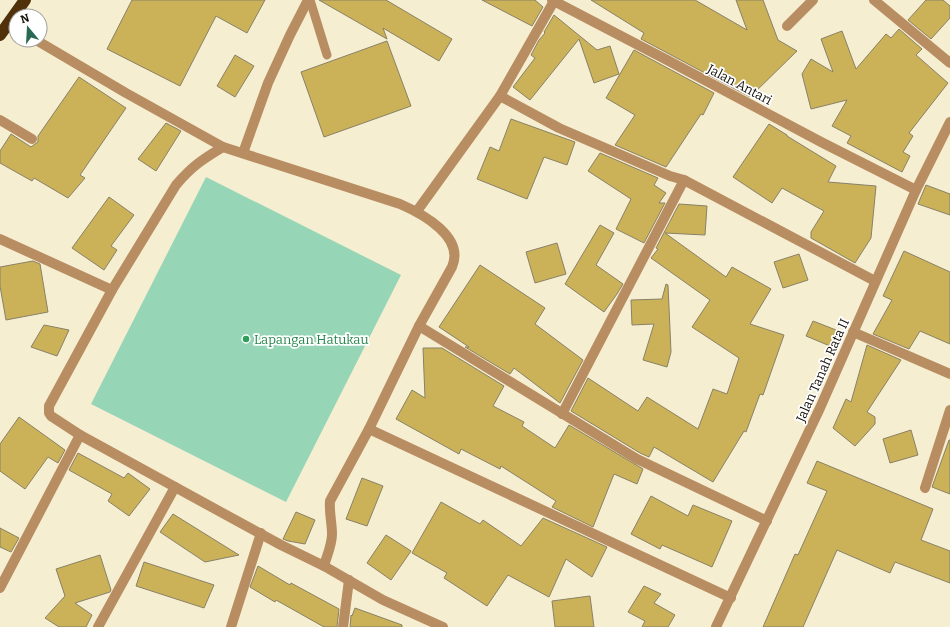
<svg xmlns="http://www.w3.org/2000/svg" width="950" height="627" font-family="Bitter,serif">
<style>
.green{fill:#97d5b7}
.building{fill:#cbb258;stroke:#898167}
.lines{fill:none;stroke-linecap:round;stroke-linejoin:round}
.lane{stroke:#b88d62;stroke-width:9}
.street{stroke:#b88d62;stroke-width:10}
.highway{stroke:#513109;stroke-width:12}
.leisure-dot{fill:#2e9e5b;stroke:#fff;stroke-width:1.5}
.labels{text-anchor:middle;stroke-width:3.5;stroke-linejoin:round;paint-order:stroke}
.street-label{font-size:13px;fill:#120f06;stroke:#fff}
.leisure-label{font-size:13px;fill:#27864d;stroke:#fff;text-anchor:start}
</style>
<rect width="100%" height="100%" fill="#f6eed1"/>
<!-- green -->
<polygon class="green" points="206,177 401,275 286,502 91,404"/>
<!-- building -->
<g class="building">
<polygon points="132,0 265,0 247,33 216,16 180,86 107,49"/>
<polygon points="319,0 386,0 452,39 439,61 383,28 387,39"/>
<polygon points="482,0 535,0 543,7 532,26"/>
<polygon points="591,0 695,0 747,30 736,0 763,0 778,40 797,51 750,97 641,39 644,33"/>
<polygon points="926,0 943,0 950,6 950,18 931,39 908,20"/>
<polygon points="554,15 597,50 610,46 619,74 594,83 579,39 530,100 513,87 535,58 531,55 539,40 545,33 544,32"/>
<polygon points="899,29 922,49 916,55 948,83 909,133 913,136 903,152 910,156 902,172 847,143 851,136 832,126 847,100 811,109 802,74 811,59 833,72 821,39 842,31 856,69 886,34 891,38"/>
<polygon points="387,41 411,106 324,137 301,72"/>
<polygon points="634,50 714,93 703,115 701,114 666,167 615,145 635,115 606,98"/>
<polygon points="235,55 254,66 235,97 217,86"/>
<polygon points="79,77 126,108 80,175 85,178 68,198 34,178 32,181 0,163 0,151 11,134 31,147 35,144 38,142 38,136"/>
<polygon points="511,119 575,142 567,165 544,157 527,199 477,179 490,147 499,151"/>
<polygon points="166,123 181,131 156,171 138,159"/>
<polygon points="769,124 787,135 787,136 836,166 828,182 876,186 871,238 855,263 811,238 811,232 824,211 782,188 772,203 733,177"/>
<polygon points="600,153 658,178 654,185 666,193 659,203 665,203 644,243 616,229 631,199 588,171"/>
<polygon points="926,185 950,194 950,215 918,204"/>
<polygon points="109,197 134,215 111,246 117,250 104,270 72,248"/>
<polygon points="679,204 707,206 705,235 665,233 726,277 732,267 771,289 750,324 784,335 763,395 760,394 746,432 744,431 713,482 654,447 649,457 640,453 571,411 588,378 638,411 647,397 698,429 713,389 727,394 739,358 692,327 710,300 651,258 658,249 656,248"/>
<polygon points="600,225 614,233 596,265 623,284 617,294 604,312 565,284"/>
<polygon points="557,243 566,274 535,283 526,252"/>
<polygon points="904,251 950,272 950,344 920,331 909,349 873,334 892,300 883,296"/>
<polygon points="799,254 808,280 783,288 774,262"/>
<polygon points="33,261 40,264 48,312 6,320 0,286 0,267"/>
<polygon points="480,265 545,308 535,324 583,360 560,403 514,368 510,374 465,347 469,347 439,327"/>
<polygon points="666,284 668,285 671,352 667,367 643,360 654,324 632,325 631,300 662,299"/>
<polygon points="813,321 836,330 830,346 806,336"/>
<polygon points="44,325 69,330 57,356 31,347"/>
<polygon points="867,345 901,360 867,412 875,417 875,424 855,446 833,428 846,399 851,402"/>
<polygon points="423,348 442,348 504,386 493,406 524,422 522,426 555,448 569,425 643,469 637,484 614,474 593,527 552,507 556,501 501,466 500,469 461,449 459,454 396,419 412,390 425,398"/>
<polygon points="19,417 65,450 58,463 48,457 25,489 0,471 0,444"/>
<polygon points="911,430 918,455 890,463 883,439"/>
<polygon points="949,440 950,440 950,494 932,487"/>
<polygon points="78,453 124,478 128,473 150,489 129,516 108,501 112,494 69,470"/>
<polygon points="817,461 933,509 921,540 950,551 950,583 895,562 890,573 837,550 803,627 763,627 795,554 798,555 827,491 807,483"/>
<polygon points="362,478 383,486 367,526 346,519"/>
<polygon points="651,496 688,516 693,505 732,521 712,567 662,545 660,549 631,534"/>
<polygon points="441,502 480,524 483,520 521,546 543,518 607,547 592,577 566,559 549,597 508,575 487,606 444,578 447,573 412,553"/>
<polygon points="296,512 315,520 305,544 288,541 283,539"/>
<polygon points="173,514 239,555 205,562 160,532"/>
<polygon points="0,528 19,538 11,552 0,547"/>
<polygon points="386,535 411,551 391,580 367,563"/>
<polygon points="100,555 111,590 110,592 75,603 92,615 86,627 59,627 45,618 65,596 56,569"/>
<polygon points="144,562 214,585 204,608 136,586"/>
<polygon points="258,566 290,585 291,583 339,609 337,627 324,627 276,600 275,602 250,587"/>
<polygon points="644,586 661,594 654,603 675,615 668,627 642,627 645,621 628,612"/>
<polygon points="590,596 594,627 555,627 552,601"/>
<polygon points="355,608 402,625 402,627 350,627 351,615 352,616"/>
</g>
<g class="lines">
<!-- lane -->
<polyline class="lane" points="310,0 327,55"/>
<!-- street -->
<g class="street">
<polyline points="552,0 667,60 823,143 916,190"/>
<polyline points="874,0 950,63"/>
<polyline points="787,26 813,0"/>
<path d="M36 40 126 93 223 147 400 204C423 214 465 237 452 267L419 326 369 429 330 501C329 512 332 523 332 534 332 545 327 555 324 566"/>
<polyline points="500,96 559,128 670,176 684,180 562,414"/>
<polyline points="0,120 32,139"/>
<path d="M223 147C203 159 192 166 176 185L112 290 49 406V413L51 416 80 435 281 545 324 566 383 600 443 627"/>
<polyline points="243,153 268,83 290,35 308,0"/>
<polyline points="684,180 875,281"/>
<polyline points="417,211 500,96 554,1"/>
<polyline points="0,239 112,290"/>
<polyline points="419,326 637,459 767,521"/>
<polyline points="853,332 950,374"/>
<polyline points="369,429 731,598"/>
<polyline points="925,488 950,410"/>
<polyline points="0,588 80,435"/>
<polyline points="98,627 175,487"/>
<polyline points="231,627 261,533"/>
<polyline points="343,627 349,580"/>
<polyline points="716,627 820,408 916,190 950,122"/>
</g>
<!-- highway -->
<polyline class="highway" points="0,35 25,0"/>
</g>
<!-- markers -->
<circle class="leisure-dot" cx="246" cy="339" r="4"/>
<g class="labels">
<!-- street labels -->
<g class="street-label">
<text transform="translate(740 84) rotate(28)" y="5">Jalan Antari</text>
<text transform="translate(822 370) rotate(-66)" y="5">Jalan Tanah Rata II</text>
</g>
<!-- leisure labels -->
<g class="leisure-label">
<text x="254" y="344">Lapangan Hatukau</text>
</g>
</g>
<!-- north arrow -->
<g transform="translate(28 28) rotate(342)"><circle r="19" fill="#ffffff" stroke="#a09f9b"/>
<path d="M0-3L7 15L0 10L-7 15Z" fill="#296855"/>
<text y="-6" font-size="11" font-weight="bold" text-anchor="middle" fill="#120f06">N</text>
</g>
</svg>
